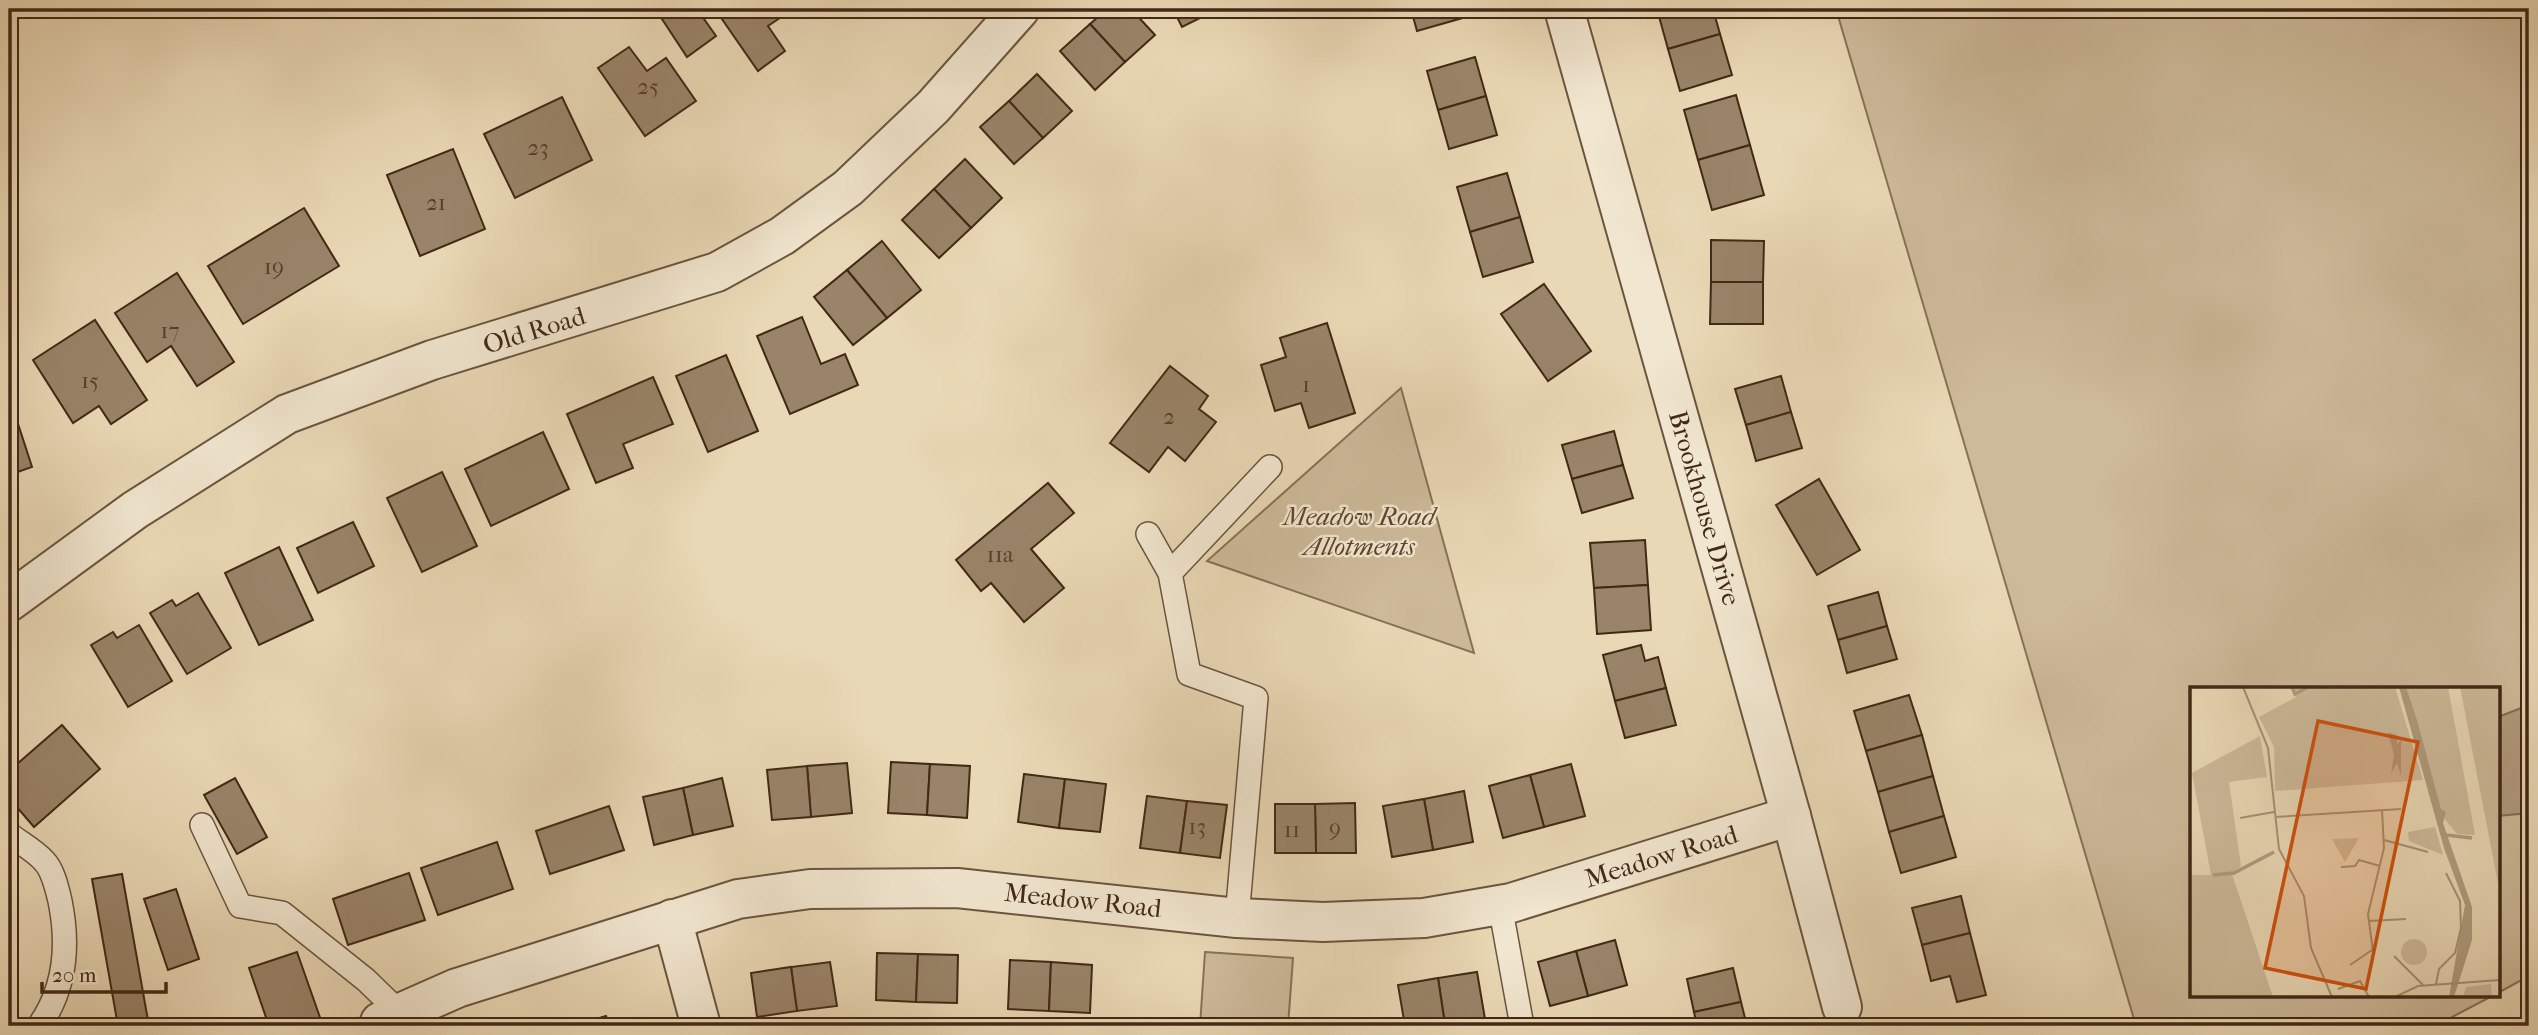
<svg xmlns="http://www.w3.org/2000/svg" width="2538" height="1035" font-family="'IM FELL French Canon',serif">
<style>
.green{fill:#cdba9a;stroke:#887158;stroke-width:2}
.water{fill:#b09c7f;stroke:#846e55;stroke-width:2}
.building{fill:#998469;stroke:#422816;stroke-width:2}
.lines{fill:none;stroke-linecap:round;stroke-linejoin:round}
.service-casing{stroke:#6c543e;stroke-width:26}
.minor-casing{stroke:#6c543e;stroke-width:42}
.tertiary-casing{stroke:#6c543e;stroke-width:42}
.service{stroke:#f1e6cf;stroke-width:23}
.minor{stroke:#f1e6cf;stroke-width:38}
.tertiary{stroke:#f1e6cf;stroke-width:38}
.labels{text-anchor:middle;stroke-width:5;stroke-linejoin:round;paint-order:stroke}
.number-label{font-size:23px;fill:#583f2b}
.street-label{font-size:26px;fill:#422816;stroke:#f1e6cf}
.park-label{font-size:26px;font-style:italic;fill:#5e4530;stroke:#f1e6cf}
.inset-river{fill:none;stroke:#b09c7f;stroke-width:3.5}
.inset-road{fill:none;stroke:#a69275;stroke-width:2}
.view{fill:#cf520e;fill-opacity:0.15;stroke:#cf520e;stroke-width:3.5}
.inset-edge{fill:none;stroke:#422816;stroke-width:3.5}
</style>
<rect width="100%" height="100%" fill="#e9d8b5"/>
<filter id="stains"><feTurbulence type="fractalNoise" baseFrequency=".00286" numOctaves="4"/><feColorMatrix values="0 0 0 0 .2 0 0 0 0 .09 0 0 0 0 .02 0 0 0 .5 -.17"/></filter>
<radialGradient id="worn" r=".72"><stop offset=".6" stop-color="#630" stop-opacity="0"/><stop offset="1" stop-color="#630" stop-opacity=".3"/></radialGradient>
<!-- green -->
<g class="green">
<polygon points="1836,9 2529,9 2529,976 2498,993 2498,688 2192,688 2192,995 2494,995 2435,1026 2136,1026"/>
<polygon points="1401,388 1474,653 1207,561"/>
<polygon points="1205,952 1293,958 1288,1026 1200,1026"/>
</g>
<!-- water -->
<polygon class="water" points="2529,705 2529,813 2498,816 2498,717"/>
<!-- building -->
<g class="building">
<polygon points="671,9 697,9 716,36 687,57 660,16"/>
<polygon points="715,9 793,9 768,26 785,51 758,71"/>
<polygon points="1107,9 1131,9 1155,35 1125,62 1090,24"/>
<polygon points="1173,9 1218,9 1182,27"/>
<polygon points="1411,9 1463,9 1466,17 1417,31"/>
<polygon points="1657,9 1713,9 1720,34 1668,49"/>
<polygon points="1090,24 1125,62 1095,90 1060,51"/>
<polygon points="1720,34 1732,75 1680,91 1668,49"/>
<polygon points="629,47 647,71 666,58 696,101 645,136 598,68"/>
<polygon points="1475,57 1486,96 1438,110 1427,71"/>
<polygon points="1037,74 1072,111 1043,138 1009,101"/>
<polygon points="1736,95 1750,145 1698,160 1684,110"/>
<polygon points="1486,96 1497,135 1449,149 1438,110"/>
<polygon points="562,97 592,160 515,198 484,134"/>
<polygon points="1009,101 1043,138 1014,164 980,127"/>
<polygon points="1750,145 1764,195 1712,210 1698,160"/>
<polygon points="453,149 485,229 420,256 387,175"/>
<polygon points="965,159 1002,198 971,228 934,189"/>
<polygon points="1507,173 1520,217 1470,232 1457,187"/>
<polygon points="934,189 971,228 939,258 902,220"/>
<polygon points="304,208 339,266 243,324 208,266"/>
<polygon points="1520,217 1533,262 1483,277 1470,232"/>
<polygon points="1711,240 1764,241 1763,282 1711,282"/>
<polygon points="882,241 921,290 887,318 847,270"/>
<polygon points="847,270 887,318 853,345 814,297"/>
<polygon points="177,273 234,362 197,386 171,346 147,362 115,313"/>
<polygon points="1711,282 1763,282 1763,324 1710,324"/>
<polygon points="1544,284 1591,351 1548,381 1501,314"/>
<polygon points="802,317 821,364 845,354 858,385 790,414 757,336"/>
<polygon points="95,320 147,400 111,424 99,406 73,423 33,360"/>
<polygon points="1327,323 1355,413 1309,428 1301,403 1275,411 1261,365 1286,357 1280,338"/>
<polygon points="726,355 758,431 708,452 676,376"/>
<polygon points="1170,366 1208,396 1199,409 1216,422 1185,461 1168,447 1149,472 1110,443"/>
<polygon points="1781,376 1791,412 1746,425 1735,389"/>
<polygon points="653,377 673,424 623,444 633,468 596,483 567,414"/>
<polygon points="9,396 32,467 9,475"/>
<polygon points="1791,412 1802,448 1756,461 1746,425"/>
<polygon points="1614,431 1623,465 1572,479 1562,445"/>
<polygon points="543,432 569,489 491,526 465,469"/>
<polygon points="1623,465 1633,498 1582,513 1572,479"/>
<polygon points="442,472 477,546 422,572 387,498"/>
<polygon points="1819,479 1860,550 1817,575 1776,505"/>
<polygon points="1048,483 1074,513 1031,549 1064,588 1024,622 991,583 981,591 956,560"/>
<polygon points="353,522 374,566 318,593 297,548"/>
<polygon points="1645,540 1648,585 1594,588 1590,543"/>
<polygon points="279,547 313,620 259,645 225,573"/>
<polygon points="1648,585 1651,630 1597,634 1594,588"/>
<polygon points="1878,592 1887,626 1838,640 1828,606"/>
<polygon points="198,593 231,648 187,674 150,613 172,600 176,606"/>
<polygon points="139,625 172,681 128,707 91,645 113,632 117,638"/>
<polygon points="1887,626 1897,659 1847,673 1838,640"/>
<polygon points="1641,645 1645,661 1658,657 1666,688 1615,701 1603,655"/>
<polygon points="1666,688 1676,725 1625,738 1615,701"/>
<polygon points="1909,695 1922,735 1866,751 1854,711"/>
<polygon points="62,725 100,769 34,827 9,798 9,771"/>
<polygon points="1922,735 1933,776 1878,792 1866,751"/>
<polygon points="891,762 930,764 927,815 888,813"/>
<polygon points="847,763 852,813 811,817 807,766"/>
<polygon points="930,764 970,766 967,818 927,815"/>
<polygon points="1571,764 1585,816 1544,827 1530,775"/>
<polygon points="807,766 811,817 772,820 767,770"/>
<polygon points="1024,774 1065,779 1059,828 1018,822"/>
<polygon points="1530,775 1544,827 1503,838 1489,786"/>
<polygon points="1933,776 1944,816 1889,832 1878,792"/>
<polygon points="235,778 267,837 237,854 204,795"/>
<polygon points="722,778 733,826 693,835 683,788"/>
<polygon points="1065,779 1106,784 1100,832 1059,828"/>
<polygon points="683,788 693,835 654,845 643,797"/>
<polygon points="1464,791 1473,842 1433,850 1424,799"/>
<polygon points="1147,796 1187,801 1180,853 1140,848"/>
<polygon points="1424,799 1433,850 1392,857 1383,806"/>
<polygon points="1187,801 1227,805 1220,858 1180,853"/>
<polygon points="1355,803 1356,853 1316,853 1315,804"/>
<polygon points="1275,804 1315,804 1316,853 1275,853"/>
<polygon points="609,806 624,850 550,874 536,831"/>
<polygon points="1944,816 1956,857 1901,873 1889,832"/>
<polygon points="497,842 513,889 438,915 421,868"/>
<polygon points="409,873 425,920 348,945 333,899"/>
<polygon points="122,874 149,1026 118,1026 92,879"/>
<polygon points="176,889 199,959 168,970 144,899"/>
<polygon points="1961,896 1970,933 1922,945 1912,908"/>
<polygon points="1970,933 1986,995 1957,1002 1950,976 1931,981 1922,945"/>
<polygon points="1615,940 1627,985 1588,996 1576,951"/>
<polygon points="1576,951 1588,996 1550,1006 1538,962"/>
<polygon points="297,952 323,1026 269,1026 249,968"/>
<polygon points="877,953 918,954 916,1002 876,1000"/>
<polygon points="918,954 958,955 957,1003 916,1002"/>
<polygon points="1010,960 1051,962 1049,1011 1008,1009"/>
<polygon points="830,962 837,1006 797,1011 791,967"/>
<polygon points="1051,962 1092,965 1090,1013 1049,1011"/>
<polygon points="791,967 797,1011 757,1017 751,973"/>
<polygon points="1733,968 1741,1002 1694,1012 1687,979"/>
<polygon points="1477,972 1485,1019 1445,1025 1438,978"/>
<polygon points="1438,978 1445,1025 1405,1026 1398,985"/>
<polygon points="1741,1002 1747,1026 1697,1026 1694,1012"/>
<polygon points="606,1016 610,1026 572,1026"/>
</g>
<g class="lines">
<defs>
<g id="service">
<polyline points="1148,534 1170,573 1189,674 1256,698 1237,918"/>
<polyline points="1170,573 1270,467"/>
<polyline points="202,825 240,906 282,913 366,980 400,1013"/>
<path d="M9 834C20 843 34 850 44 861 53 870 57 888 60 901 69 945 66 988 39 1026"/>
<polyline points="1500,905 1522,1026"/>
</g>
<g id="minor">
<polyline points="1564,9 1791,816 1842,1007"/>
<polyline points="672,919 701,1026"/>
<polyline points="380,1022 457,988 738,899 810,889 957,888 1237,918 1323,922 1424,918 1511,903 1791,816"/>
</g>
<polyline id="tertiary" points="9,602 135,510 287,414 432,360 717,272 782,236 848,188 933,107 1020,9"/>
</defs>
<!-- service casing -->
<use href="#service" class="service-casing"/>
<!-- minor casing -->
<use href="#minor" class="minor-casing"/>
<!-- tertiary casing -->
<use href="#tertiary" class="tertiary-casing"/>
<!-- service -->
<use href="#service" class="service"/>
<!-- minor -->
<use href="#minor" class="minor"/>
<!-- tertiary -->
<use href="#tertiary" class="tertiary"/>
</g>
<g class="labels">
<!-- number labels -->
<g class="number-label">
<text x="648" y="94">25</text>
<text x="538" y="155">23</text>
<text x="436" y="210">21</text>
<text x="274" y="274">19</text>
<text x="170" y="338">17</text>
<text x="90" y="388">15</text>
<text x="1306" y="392">1</text>
<text x="1169" y="424">2</text>
<text x="1000" y="562">11a</text>
<text x="1197" y="834">13</text>
<text x="1335" y="835">9</text>
<text x="1292" y="837">11</text>
</g>
<!-- street labels -->
<g class="street-label">
<text transform="translate(534 330) rotate(-17)" y="9">Old Road</text>
<text transform="translate(1705 508) rotate(74)" y="9">Brookhouse Drive</text>
<text transform="translate(1661 856) rotate(-17)" y="9">Meadow Road</text>
<text transform="translate(1083 900) rotate(6)" y="9">Meadow Road</text>
</g>
<!-- park labels -->
<g class="park-label">
<text x="1359" y="525">Meadow Road<tspan x="1359" dy="30">Allotments</tspan></text>
</g>
</g>
<!-- overview -->
<g transform="translate(2190 687)">
<rect width="310" height="310" fill="#e9d8b5"/>
<path d="M104 0H205L233 93 85 104 84 60 69 30 106 10ZM216 0H258L285 148 267 147 254 131 256 125 251 122ZM270 0H310V196H308ZM70 49 77 90 39 95 51 179 42 187 83 310H0V188H21L2 86ZM245 140 253 168 219 154 218 145ZM169 151 155 175 142 152ZM211 265a13 13 0 1 1 26 0a13 13 0 1 1-26 0ZM301 297 302 310H273L276 300Z" fill="#cdba9a"/>
<path d="M209 0H216L227 33 251 122 256 125 253 136 282 220V253L264 310H259L275 218 254 161ZM198 45 207 48V57L211 53V89L207 76 201 87 204 68Z" fill="#b09c7f"/>
<path class="inset-river" d="M102 0 105 7 118 0M256 148 282 151M23 188 44 186 84 165"/>
<path class="inset-road" d="M53 0 78 61 89 162 114 209 121 261 142 310M85 130 211 122M50 131 84 125M194 153 238 165M151 180 165 179 169 173 190 179M179 234 216 232M183 265 178 227 194 161 192 123M204 269 233 298M160 278 182 263M246 297 249 282 265 266 271 241 270 214 256 186M148 302 170 294 179 310M205 310 228 299 310 293"/>
<path class="view" d="M128 34 228 55 176 302 75 281Z"/>
<rect width="310" height="310" class="inset-edge"/>
</g>
<!-- margin -->
<rect width="2538" height="1035" fill="none" stroke="#e9d8b5" stroke-width="35"/>
<rect x="10" y="10" width="2517" height="1014" fill="none" stroke="#422816" stroke-width="3.5"/>
<rect x="18" y="18" width="2503" height="1000" fill="none" stroke="#422816" stroke-width="2"/>
<!-- scale -->
<path d="M42 982v10h124v-10" fill="none" stroke="#422816" stroke-width="3.5"/>
<text x="52" y="982" font-size="21" fill="#422816" stroke="#f1e6cf" stroke-width="5" paint-order="stroke">20 m</text>
<rect width="100%" height="100%" filter="url(#stains)"/>
<rect width="100%" height="100%" fill="url(#worn)"/>
</svg>
